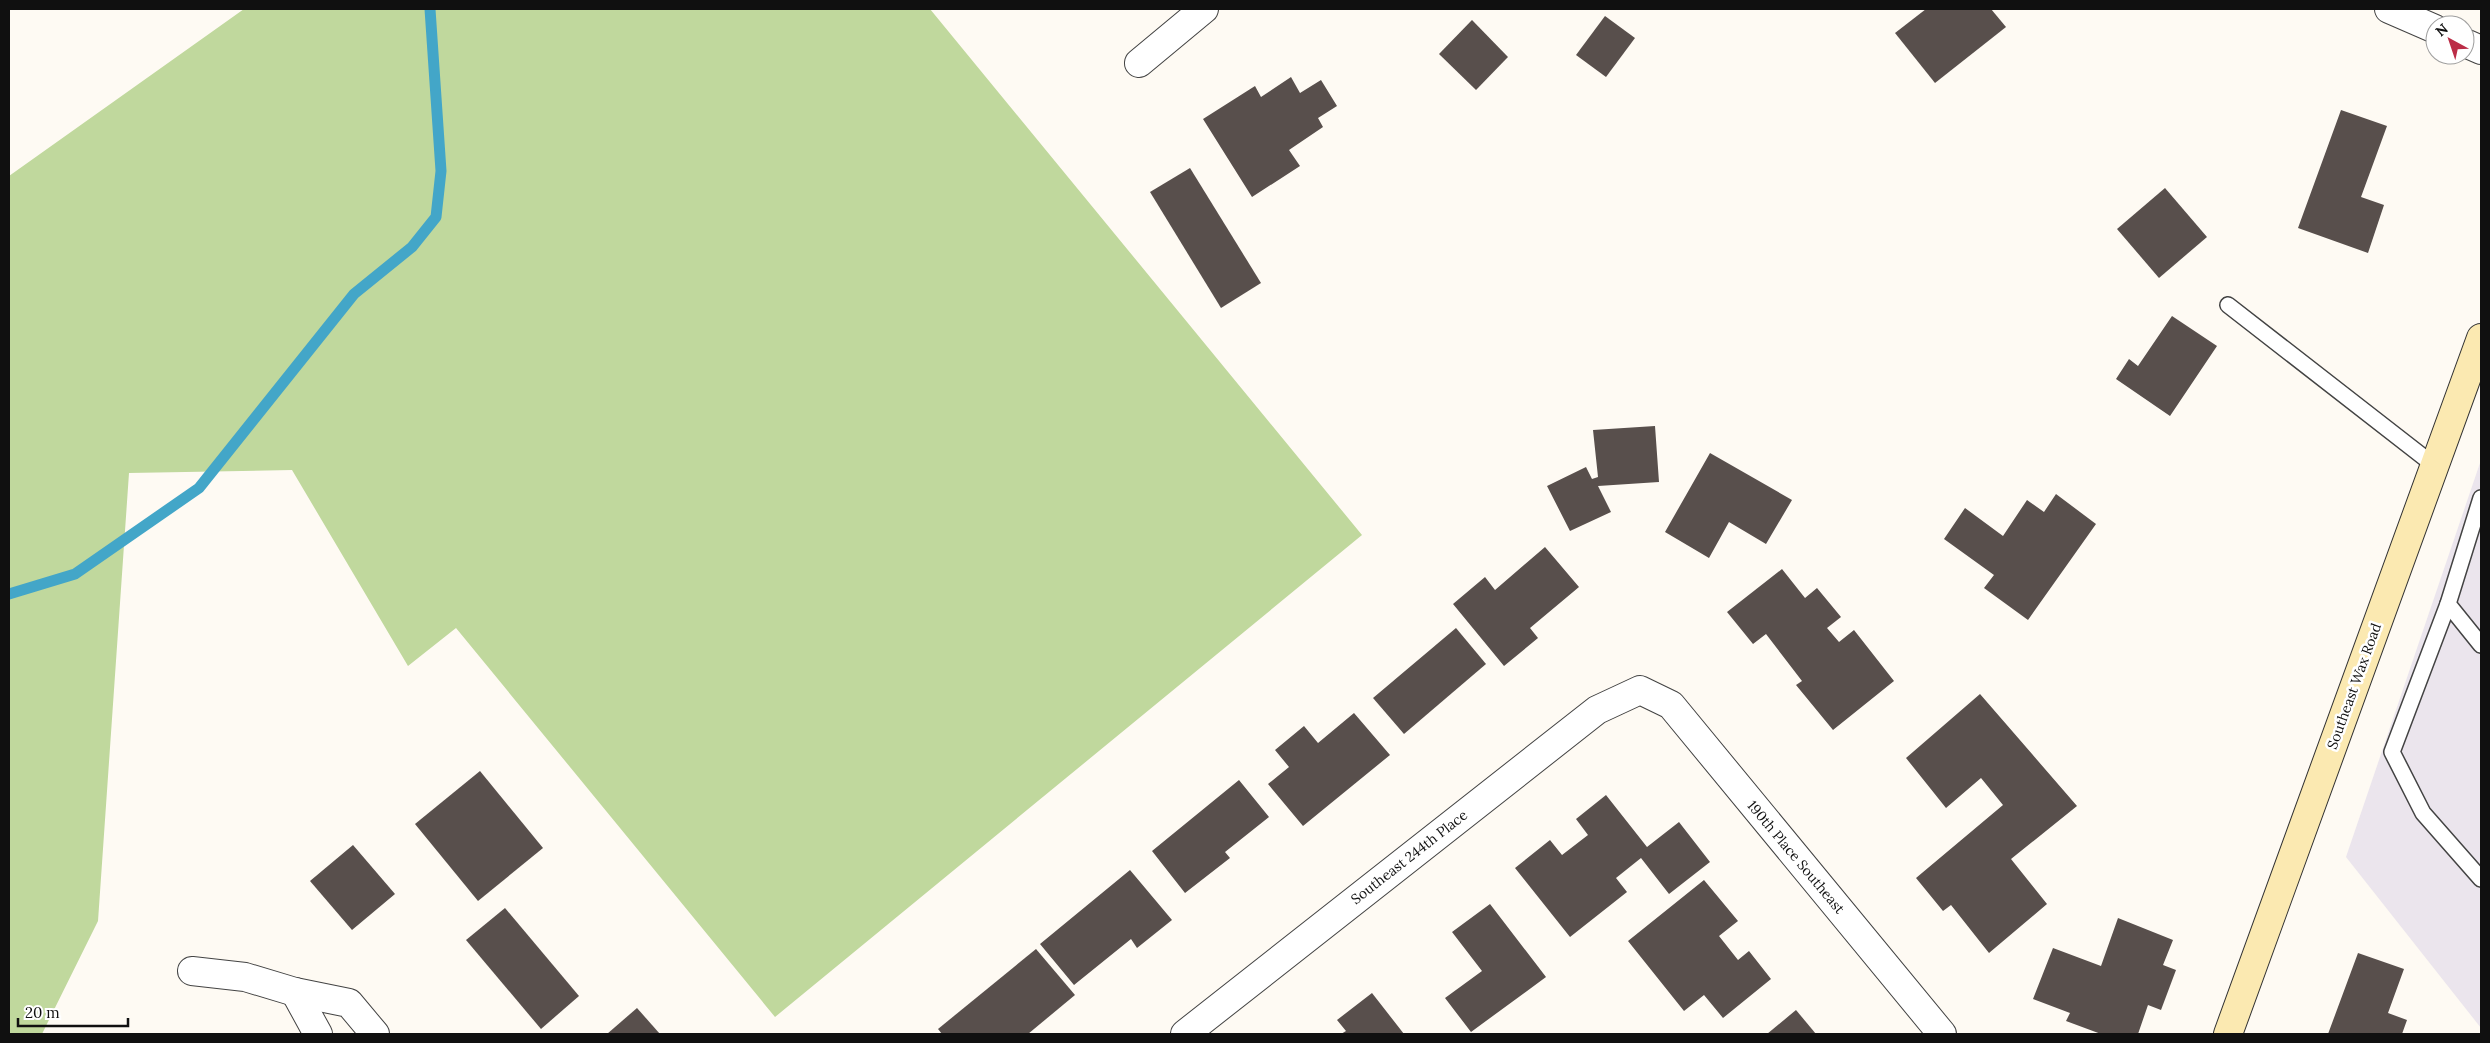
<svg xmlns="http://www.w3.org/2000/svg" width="2490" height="1043" font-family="Lora,serif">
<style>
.industrial{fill:#ebe5ed}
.forest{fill:#c0d89d}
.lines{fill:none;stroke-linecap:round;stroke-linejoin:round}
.stream{stroke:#43a6c8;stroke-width:11}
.building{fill:#584f4c}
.lane-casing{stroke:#434343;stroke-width:18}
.street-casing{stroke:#434343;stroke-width:30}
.secondary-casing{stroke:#323232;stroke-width:30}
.lane{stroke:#fff;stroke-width:15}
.street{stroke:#fff;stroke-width:28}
.secondary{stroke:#fbe9b1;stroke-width:28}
.labels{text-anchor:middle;stroke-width:5;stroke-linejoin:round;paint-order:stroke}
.street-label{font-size:14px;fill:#101010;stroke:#fff}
</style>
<rect width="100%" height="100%" fill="#fefaf3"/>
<!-- industrial -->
<polygon class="industrial" points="2481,460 2481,1028 2346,857"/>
<!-- forest -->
<polygon class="forest" points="244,9 930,9 1362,535 775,1017 456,628 408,666 292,470 129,473 98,921 42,1034 9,1034 9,176"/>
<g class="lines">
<!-- stream -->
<polyline class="stream" points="9,594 75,574 199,488 354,294 412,247 436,217 441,171 430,9"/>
</g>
<!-- building -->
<g class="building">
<polygon points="1926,9 1991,9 2006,27 1935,83 1895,33"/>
<polygon points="1605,16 1635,38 1606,77 1576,55"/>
<polygon points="1472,20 1508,57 1476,90 1439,54"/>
<polygon points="1291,77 1300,93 1321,80 1337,106 1318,118 1323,127 1289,150 1300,166 1252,197 1203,119 1255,86 1261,97"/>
<polygon points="2341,110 2387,126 2361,197 2384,205 2368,253 2298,228"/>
<polygon points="1190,168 1261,283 1221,308 1150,192"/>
<polygon points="2165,188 2207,237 2159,278 2117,229"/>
<polygon points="2172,316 2217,346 2170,416 2116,379 2129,359 2138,366"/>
<polygon points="1655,426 1659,482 1598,486 1611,512 1570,531 1547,486 1586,467 1592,479 1598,477 1593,430"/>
<polygon points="1710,453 1792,500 1766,544 1729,522 1709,558 1665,532"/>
<polygon points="2056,494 2096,524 2028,620 1984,588 1994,575 1944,539 1965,508 2003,536 2027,500 2044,512"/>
<polygon points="1545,547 1579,587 1530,628 1538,638 1504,666 1453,604 1485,577 1495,590"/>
<polygon points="1782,569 1805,598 1817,588 1841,617 1827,628 1839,642 1854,630 1894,681 1833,730 1796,685 1802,681 1766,634 1753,644 1727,612"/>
<polygon points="1456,628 1486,664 1404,734 1373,698"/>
<polygon points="1980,694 2077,806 2011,859 2047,904 1989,953 1951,905 1943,911 1916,878 2003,805 1981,778 1946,808 1906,758"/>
<polygon points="1354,713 1390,755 1303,826 1268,784 1289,767 1275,750 1304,726 1318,743"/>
<polygon points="480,771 543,848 478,901 415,824"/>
<polygon points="1239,780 1269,817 1225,852 1230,858 1185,893 1152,851"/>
<polygon points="1606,795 1647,847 1679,822 1710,862 1669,894 1641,858 1616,878 1627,892 1570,937 1515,868 1550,840 1562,855 1588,835 1576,819"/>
<polygon points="353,845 395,894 352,930 310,881"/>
<polygon points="1130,870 1172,920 1137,948 1131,939 1074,985 1040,944"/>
<polygon points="1704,880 1738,921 1719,936 1738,960 1749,951 1771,979 1723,1018 1704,995 1684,1011 1628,941"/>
<polygon points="1490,904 1546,977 1471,1032 1445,998 1482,971 1452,932"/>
<polygon points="505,908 579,996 541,1029 466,940"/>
<polygon points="2118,918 2173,940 2163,965 2176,970 2161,1010 2148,1005 2138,1034 2101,1034 2066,1021 2070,1013 2033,999 2053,948 2101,966"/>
<polygon points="1036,949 1075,995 1028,1034 942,1034 938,1029"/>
<polygon points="2358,953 2404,969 2388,1013 2407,1020 2402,1034 2328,1034"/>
<polygon points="1372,993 1404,1034 1341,1034 1346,1031 1337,1020"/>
<polygon points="637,1008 660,1034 607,1034"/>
<polygon points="1796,1010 1816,1034 1767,1034"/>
</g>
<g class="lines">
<defs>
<g id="lane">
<polyline points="2228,305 2435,466"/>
<polyline points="2481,498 2448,604 2481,645"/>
<polyline points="2448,604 2392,752 2423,813 2481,879"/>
</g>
<g id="street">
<polyline points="2389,9 2435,29"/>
<polyline points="2465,43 2481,50"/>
<polyline points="1139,63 1204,9"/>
<polyline points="192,971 245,977 295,992 349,1003 375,1034"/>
<polyline points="295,992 318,1034"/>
<polyline points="1185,1034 1597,710 1640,690 1671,705 1942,1034"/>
</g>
<polyline id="secondary" points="2228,1034 2481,338"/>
</defs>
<!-- lane casing -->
<use href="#lane" class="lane-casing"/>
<!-- street casing -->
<use href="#street" class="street-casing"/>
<!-- secondary casing -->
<use href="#secondary" class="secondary-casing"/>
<!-- lane -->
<use href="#lane" class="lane"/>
<!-- street -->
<use href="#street" class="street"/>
<!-- secondary -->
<use href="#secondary" class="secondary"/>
</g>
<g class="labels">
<!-- street labels -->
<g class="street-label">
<text transform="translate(2354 686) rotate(-70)" y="5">Southeast Wax Road</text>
<text transform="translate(1409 857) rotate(-38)" y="5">Southeast 244th Place</text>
<text transform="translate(1796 857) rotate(50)" y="5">190th Place Southeast</text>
</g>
</g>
<!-- border -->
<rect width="2490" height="1043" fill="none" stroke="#101010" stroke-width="20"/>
<!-- north arrow -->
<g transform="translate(2450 40) rotate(320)"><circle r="24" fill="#ffffff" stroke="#9f9f9f"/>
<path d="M0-4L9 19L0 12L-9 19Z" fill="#bb2d47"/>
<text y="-8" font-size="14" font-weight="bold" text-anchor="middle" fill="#101010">N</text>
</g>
<!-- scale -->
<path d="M18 1018v8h110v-8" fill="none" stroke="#101010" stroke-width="2.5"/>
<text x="25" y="1018" font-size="15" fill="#101010" stroke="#ffffff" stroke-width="4" paint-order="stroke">20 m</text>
</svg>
